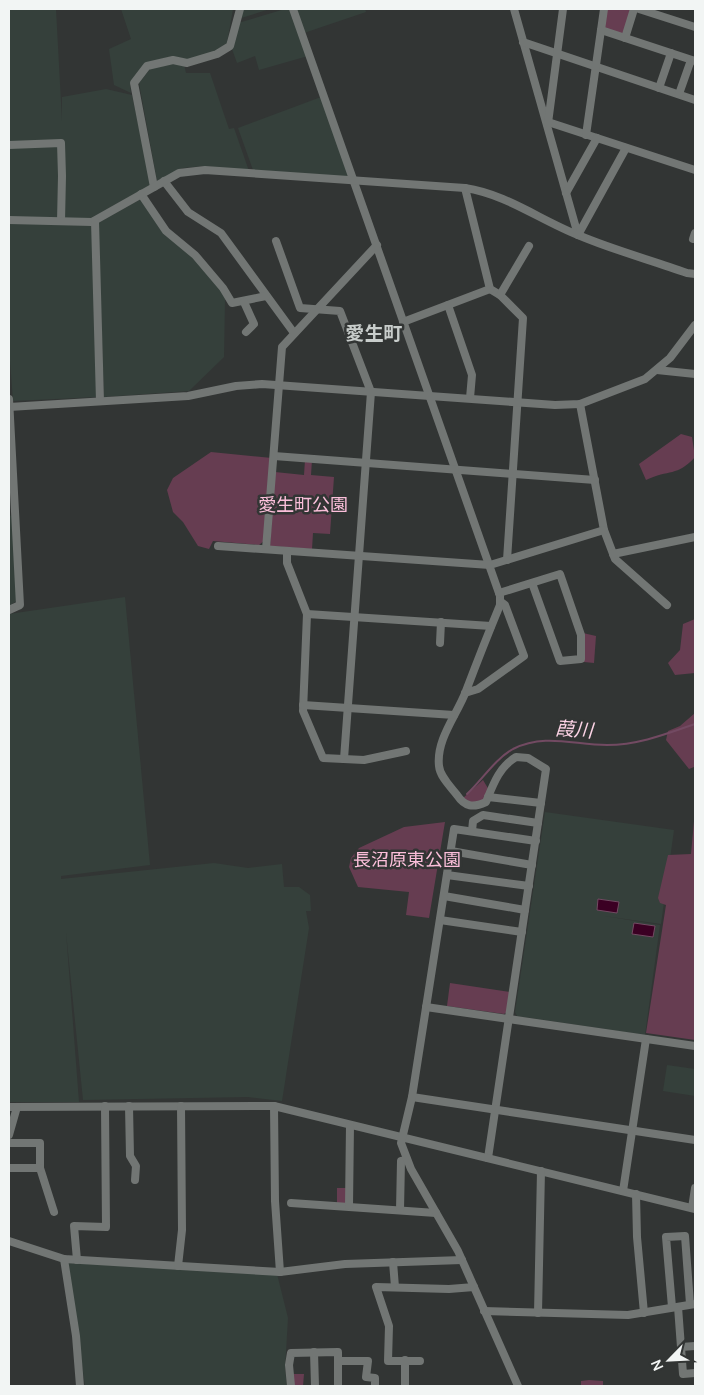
<svg xmlns="http://www.w3.org/2000/svg" width="704" height="1395" font-family="Manrope,'Noto Sans JP',sans-serif">
<style>
.built{fill:#35403b}
.green{fill:#663d51}
.water{fill:#3b0023;stroke:#724a62}
.lines{fill:none;stroke-linecap:round;stroke-linejoin:round}
.stream{stroke:#724a62;stroke-width:2}
.minor{stroke:#727674;stroke-width:8}
.labels{text-anchor:middle;stroke-width:5;stroke-linejoin:round;paint-order:stroke}
.park-label{font-size:18px;fill:#fbbfda;stroke:#323534}
.neighbourhood-label{font-size:19px;font-weight:bold;fill:#c8cdcb;stroke:#323534}
.water-label{font-size:19px;font-style:italic;fill:#fdd4e6;stroke:#323534}
</style>
<rect width="100%" height="100%" fill="#323534"/>
<!-- built -->
<g class="built">
<polygon points="9,9 56,9 62,121 62,97 106,89 132,95 151,185 91,218 64,219 63,141 9,144"/>
<polygon points="121,9 233,9 227,43 213,52 187,60 173,56 146,63 130,84 131,93 114,85 109,49 131,39"/>
<polygon points="241,9 270,9 238,19"/>
<polygon points="285,9 291,9 308,56 259,70 255,56 237,63 232,49 238,23"/>
<polygon points="296,9 365,9 366,12 304,33"/>
<polygon points="173,61 184,64 186,73 210,73 229,129 234,128 249,171 204,166 183,168 157,181 139,83 150,69"/>
<polygon points="321,97 349,177 253,170 238,128"/>
<polygon points="59,145 58,219 9,217 9,148"/>
<polygon points="141,199 217,283 225,299 224,357 189,391 104,397 98,223"/>
<polygon points="9,224 92,224 98,397 13,401 9,348"/>
<polygon points="13,515 18,600 9,606 9,516"/>
<polygon points="125,597 150,865 61,876 61,879 214,863 248,868 282,864 284,887 299,887 310,895 311,911 306,911 309,928 282,1101 248,1097 83,1100 66,932 79,1102 9,1102 9,614"/>
<polygon points="545,812 674,830 661,924 604,916 660,925 645,1035 517,1016 515,1012"/>
<polygon points="667,1065 695,1069 695,1096 663,1091"/>
<polygon points="68,1263 277,1274 288,1318 285,1369 287,1386 85,1386"/>
</g>
<!-- green -->
<g class="green">
<polygon points="605,9 632,9 623,36 604,29"/>
<path d="M681 434 692 437 695 457C677 477 669 469 646 480L639 464Z"/>
<polygon points="211,452 272,458 265,540 259,545 213,541 209,549 198,546 183,522 173,512 167,490 173,478"/>
<polygon points="305,460 312,460 311,475 334,477 330,534 313,533 312,549 270,546 275,472 304,475"/>
<polygon points="695,619 695,673 675,675 668,663 680,650 683,624"/>
<polygon points="583,633 596,636 594,663 584,662"/>
<polygon points="695,713 695,760 694,767 689,769 666,740 668,731 680,726"/>
<polygon points="483,780 489,790 486,798 476,804 462,799"/>
<polygon points="695,810 695,1040 646,1033 666,905 660,903 658,898 668,855 691,854"/>
<polygon points="445,822 429,918 406,915 409,892 358,887 349,867 351,858 359,848 404,827"/>
<polygon points="450,983 510,992 507,1012 504,1014 447,1006"/>
<rect x="337" y="1188" width="10" height="15"/>
<polygon points="292,1374 304,1374 303,1386 293,1386"/>
<polygon points="589,1380 603,1381 603,1386 581,1386 581,1381"/>
</g>
<!-- water -->
<g class="water">
<polygon points="598,899 619,902 617,913 597,910"/>
<polygon points="634,923 655,926 653,937 632,934"/>
</g>
<g class="lines">
<!-- stream -->
<path class="stream" d="M467 794C482 780 495 759 513 749 545 733 574 745 607 745 638 745 666 734 695 724"/>
<!-- minor -->
<g class="minor">
<path d="M293 9 500 596V605C488 634 477 662 466 691 457 715 436 739 439 766 440 777 451 787 457 795 465 807 473 808 486 802 493 785 499 767 516 757L528 758 546 769 488 1158"/>
<polyline points="514,9 578,235"/>
<polyline points="639,9 695,27"/>
<polyline points="601,30 695,61"/>
<polyline points="625,38 634,9"/>
<polyline points="523,42 695,100"/>
<polyline points="659,88 671,53"/>
<polyline points="679,94 691,60"/>
<polyline points="548,122 695,170"/>
<polyline points="548,123 563,9"/>
<polyline points="586,135 604,9"/>
<polyline points="9,145 61,143 62,176 61,221"/>
<polyline points="164,181 188,212 221,233 294,333"/>
<polyline points="154,187 134,83 147,66 173,60 187,63 217,54 230,46 240,9"/>
<polyline points="465,188 490,289 500,295 523,318 507,560"/>
<polyline points="566,193 597,138"/>
<polyline points="141,194 166,231 195,255 223,288 232,303 266,296"/>
<path d="M9 220 92 222 179 173 205 170 465 188C506 194 540 220 578 235 613 250 651 260 687 273L695 274"/>
<polyline points="95,221 100,401"/>
<polyline points="695,233 693,239 695,239"/>
<polyline points="578,235 626,148"/>
<polyline points="276,241 300,308 340,311 371,392 344,759"/>
<polyline points="500,295 529,246"/>
<polyline points="244,302 254,324 246,332"/>
<polyline points="448,305 472,375 470,398"/>
<polyline points="403,322 490,289"/>
<polyline points="657,370 695,374"/>
<polyline points="9,399 20,605 9,610"/>
<polyline points="580,404 604,530 615,559 667,605"/>
<polyline points="9,407 188,396 236,386 262,384 555,405 580,404 645,379 670,358 695,325"/>
<polyline points="274,456 595,480"/>
<polyline points="218,546 490,565 604,530"/>
<polyline points="266,549 282,347 377,245"/>
<polyline points="287,551 287,563 307,614 303,711 323,758 364,760 406,751"/>
<polyline points="613,554 695,537"/>
<polyline points="499,593 560,574 581,635 581,659 560,661 532,583"/>
<polyline points="307,614 491,626"/>
<polyline points="440,643 441,622"/>
<polyline points="465,693 478,689 524,656 505,605 501,602"/>
<polyline points="303,705 454,715"/>
<polyline points="488,797 541,803"/>
<polyline points="472,831 473,821 483,815 538,823"/>
<polyline points="451,851 532,865"/>
<polyline points="447,875 529,886"/>
<polyline points="444,896 525,910"/>
<polyline points="440,920 522,932"/>
<polyline points="426,1007 695,1046"/>
<polyline points="412,1097 695,1140"/>
<polyline points="129,1106 130,1156 136,1166 135,1180"/>
<polyline points="274,1106 275,1201 280,1272"/>
<polyline points="9,1107 274,1106 695,1209"/>
<polyline points="9,1135 17,1107"/>
<polyline points="9,1143 40,1143 40,1168 54,1212"/>
<polyline points="9,1168 40,1168"/>
<polyline points="623,1191 646,1039"/>
<polyline points="636,1194 637,1237 644,1313"/>
<polyline points="291,1203 436,1213"/>
<polyline points="349,1206 350,1125"/>
<polyline points="692,1208 695,1188"/>
<polyline points="400,1210 401,1161 407,1160"/>
<polyline points="9,1241 64,1259 280,1272 345,1264 462,1260"/>
<polyline points="64,1259 76,1336 80,1386"/>
<polyline points="77,1260 74,1226 106,1227 105,1106"/>
<polyline points="393,1262 395,1287"/>
<polyline points="178,1266 182,1230 181,1106"/>
<polyline points="672,1307 666,1237 685,1236 690,1304"/>
<polyline points="678,1307 683,1374 695,1373"/>
<polyline points="484,1311 628,1315 695,1304"/>
<polyline points="538,1313 541,1171"/>
<polyline points="681,1347 695,1346"/>
<polyline points="314,1352 315,1386"/>
<polyline points="339,1361 368,1361 366,1377 375,1378 375,1386"/>
<polyline points="420,1361 388,1361 389,1326 376,1287 449,1289 474,1287"/>
<polyline points="291,1386 289,1365 291,1353 338,1352 338,1386"/>
<polyline points="405,1386 405,1360"/>
<polyline points="518,1386 458,1251 411,1169 401,1143 412,1097 454,829 536,841"/>
</g>
</g>
<g class="labels">
<!-- park labels -->
<g class="park-label">
<text x="303" y="511">愛生町公園</text>
<text x="407" y="866">長沼原東公園</text>
</g>
<!-- neighbourhood labels -->
<g class="neighbourhood-label">
<text x="374" y="340">愛生町</text>
</g>
<!-- water labels -->
<g class="water-label">
<text transform="translate(574 729) rotate(4)" y="7">葭川</text>
</g>
</g>
<!-- border -->
<rect width="704" height="1395" fill="none" stroke="#f2f5f4" stroke-width="20"/>
<!-- north arrow -->
<g transform="translate(669 1360) rotate(246)" stroke="#323534" stroke-width="4" paint-order="stroke">
<path d="M0-4L9 19L0 12L-9 19Z" fill="#f2f5f4"/>
<text y="-8" font-size="14" font-weight="bold" text-anchor="middle" fill="#f2f5f4">N</text>
</g>
</svg>
